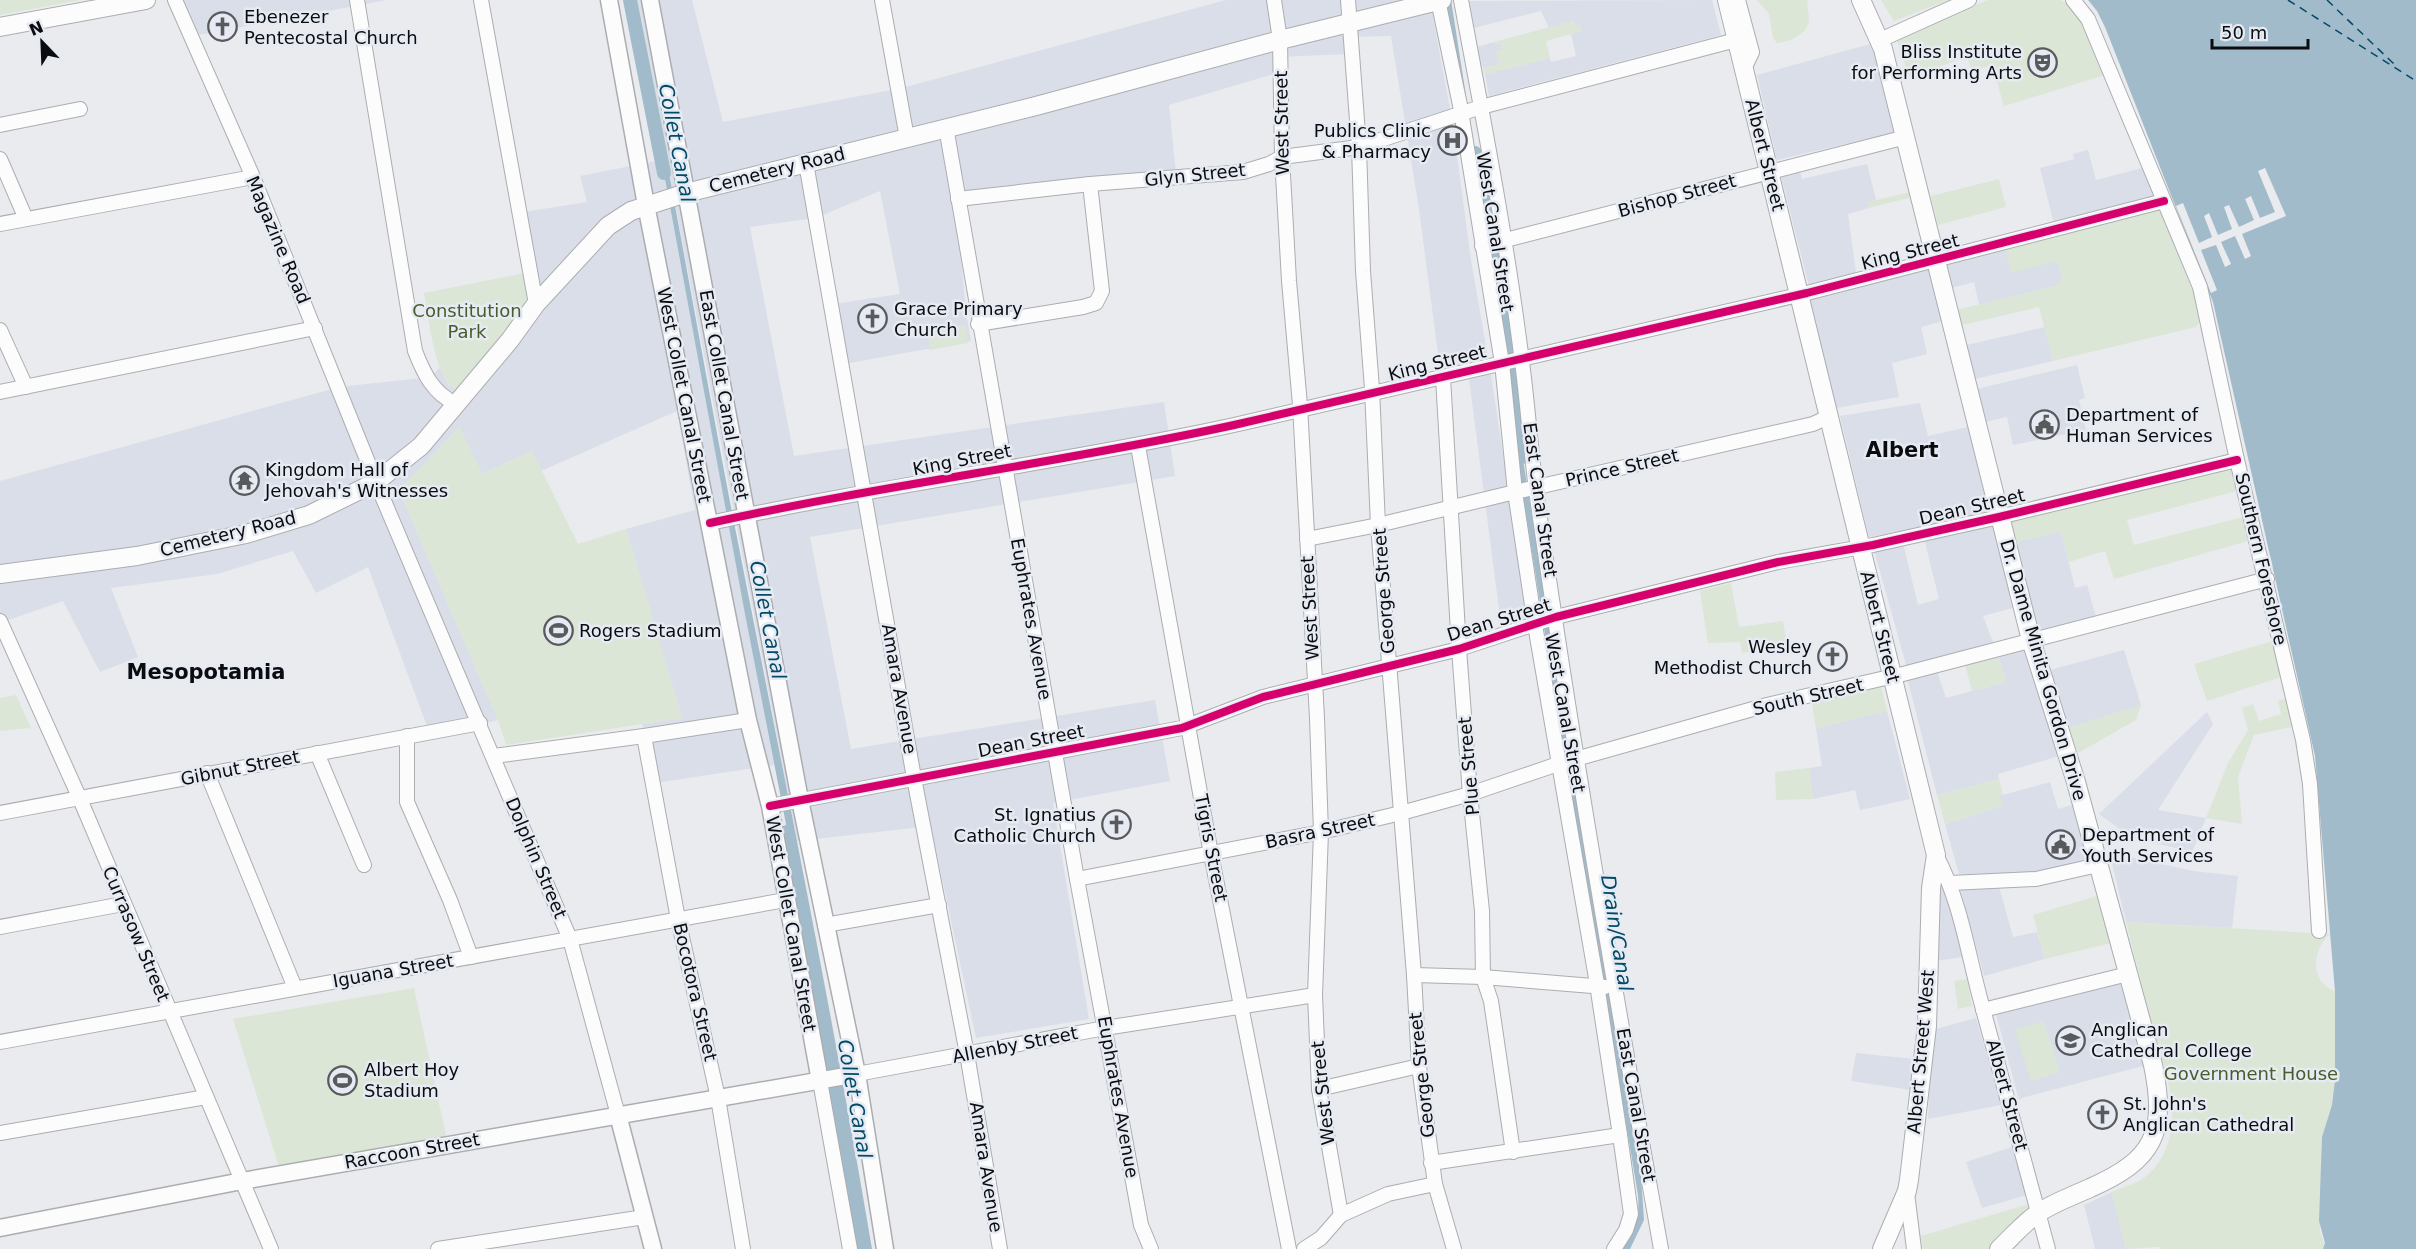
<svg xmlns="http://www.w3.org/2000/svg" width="2416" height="1249" font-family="'DejaVu Sans',sans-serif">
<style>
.built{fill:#d9dee8}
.green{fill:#dce6d6}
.water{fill:#a2bbcb}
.pier{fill:#e9ebef}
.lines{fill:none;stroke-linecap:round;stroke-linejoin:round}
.canal{stroke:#a2bbcb;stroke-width:14}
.ferry{stroke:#024a67;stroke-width:1.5;stroke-dasharray:8 6;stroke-linecap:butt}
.minor-casing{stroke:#abadb0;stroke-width:16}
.tertiary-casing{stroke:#abadb0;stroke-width:19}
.secondary-casing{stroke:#abadb0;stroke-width:20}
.minor{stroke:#fcfcfd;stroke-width:14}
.tertiary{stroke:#fcfcfd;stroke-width:16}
.secondary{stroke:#fcfcfd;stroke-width:18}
.cycleway-casing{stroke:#e6eaf2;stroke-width:11}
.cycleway{stroke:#d6006c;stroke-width:8}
.labels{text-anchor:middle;stroke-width:5;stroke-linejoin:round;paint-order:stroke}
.poi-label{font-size:18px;fill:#0b0c0f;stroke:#e6eaf2;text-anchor:start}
.street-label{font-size:18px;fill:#0b0c0f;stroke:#e6eaf2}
.park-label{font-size:18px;fill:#485d2a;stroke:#e6eaf2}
.water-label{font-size:20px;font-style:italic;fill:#024a67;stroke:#e6eaf2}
.quarter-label{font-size:21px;font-weight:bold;fill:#0b0c0f;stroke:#e6eaf2}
</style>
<rect width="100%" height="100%" fill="#e9ebef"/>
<!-- built -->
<g class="built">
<polygon points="179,0 387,0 193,36"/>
<polygon points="636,0 692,0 723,122 902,88 1226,0 1430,0 1453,126 1471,260 1491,375 1529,627 1502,632 1468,371 1441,377 1419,209 1391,36 1348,37 1349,54 1279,57 1277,73 1169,105 1176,173 956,199 966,313 971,341 844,364 834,304 900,294 880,191 816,218 750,227 794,456 1164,402 1175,476 810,537 851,749 1155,700 1170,781 1053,803 1089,1019 976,1038 931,826 797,841"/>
<polygon points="1712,0 1721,35 1489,96 1485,74 1550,58 1551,62 1576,56 1571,34 1581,31 1574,26 1573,21 1549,28 1541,11 1474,28 1467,1"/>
<polygon points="1494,42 1495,44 1501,43 1503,49 1497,51 1499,64 1483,68 1477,47"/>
<polygon points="1874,43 1896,132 1777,160 1757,75"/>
<polygon points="2088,150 2096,180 2142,168 2155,197 2054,224 2040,168 2074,159 2073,154"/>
<polygon points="661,160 774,765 655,783 642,724 682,718 626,529 695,510 677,411 541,471 532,451 482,474 459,428 399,490 498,720 431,737 368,567 316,593 293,551 217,574 111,588 138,657 100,672 63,601 0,623 0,481 339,387 431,377 440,367 449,386 531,299 517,213 587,202 580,176"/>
<polygon points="1867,164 1876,200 1868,202 1869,208 1848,214 1856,273 1809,286 1780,172 1799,167 1802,179"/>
<polygon points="2005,248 2058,261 2063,280 2056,286 1979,305 1974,282 1951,288 1945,265 1947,262"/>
<polygon points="1930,267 1944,321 1921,327 1927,354 1892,363 1899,397 1836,408 1808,296"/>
<polygon points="2045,327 2053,361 1975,379 1967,345"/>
<polygon points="2077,365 2085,398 2079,400 2086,430 2013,445 2007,417 1985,422 1977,389"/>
<polygon points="1920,403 1928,436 1968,427 1989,514 1869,537 1840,416"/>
<polygon points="1992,523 2013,608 1983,616 1994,645 1907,668 1874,550 1903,543 1918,605 1939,599 1924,538"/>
<polygon points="2061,531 2075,588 2087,585 2096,617 2038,632 2015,542"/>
<polygon points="2025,648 2059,756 1998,774 1999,779 1937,795 1907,677 1937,671 1946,698 2006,682 1998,655"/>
<polygon points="2124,650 2141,705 2069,728 2050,670"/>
<polygon points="1887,711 1910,799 1860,810 1855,790 1813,799 1809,768 1822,766 1816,728"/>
<polygon points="2207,712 2213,724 2158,810 2206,818 2192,852 2131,837 2099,814"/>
<polygon points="2050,782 2058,809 2072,805 2087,860 2037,873 2005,875 1959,874 1945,824 2002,806 1999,796"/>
<polygon points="2127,856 2193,871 2238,876 2232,928 2126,922 2111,859"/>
<polygon points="1940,886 1944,888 1962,957 1936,961"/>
<polygon points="1960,887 1999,887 2013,937 2037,932 2045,959 1984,976"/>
<polygon points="2122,982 2143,1066 2025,1097 2019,1100 1996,1014"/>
<polygon points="1976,1018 2001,1105 1928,1119 1932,1030"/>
<polygon points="1856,1053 1923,1060 1918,1091 1851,1081"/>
<polygon points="2012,1147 2027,1195 1982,1208 1966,1162"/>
<polygon points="2112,1192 2126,1249 2095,1249 2084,1205"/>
</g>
<!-- green -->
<g class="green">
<polygon points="0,0 80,0 0,15"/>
<path d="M1757 0H1808C1806 7 1809 12 1809 19 1809 34 1789 42 1777 43L1773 38 1769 14Z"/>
<polygon points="1881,0 1948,0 1894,21"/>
<path d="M1988 0H2060C2086 12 2094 50 2105 75L2004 106 1992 65 1972 71 1967 57 1909 77 1896 37Z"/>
<polygon points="1572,21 1574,26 1580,25 1582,31 1546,41 1550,58 1485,74 1483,68 1499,64 1496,51 1503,49 1501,43 1495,44 1494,42"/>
<polygon points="1999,179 2006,207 1938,225 1931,196"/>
<polygon points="1911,192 1912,197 1869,208 1868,202"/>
<polygon points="2159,208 2195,297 2201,320 2196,327 2053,361 2039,307 1962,325 1956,310 2056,286 2058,281 2063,280 2057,261 2011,273 2005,248"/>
<path d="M525 273 531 299 464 389 456 390C434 378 429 318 424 293Z"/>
<polygon points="965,325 968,343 930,350 927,331"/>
<polygon points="460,427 482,474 532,451 578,544 626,529 682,718 506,745 498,720 399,490"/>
<polygon points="2232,465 2237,491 2127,520 2134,545 2243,517 2248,541 2114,579 2105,551 2069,562 2061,531 2015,542 2009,519"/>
<polygon points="1731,583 1739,627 1783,621 1787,647 1742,653 1740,642 1708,643 1700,591"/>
<polygon points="2273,641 2281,677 2207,701 2194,664"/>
<polygon points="1998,655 2006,682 1972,691 1965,664"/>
<polygon points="1881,686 1887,711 1816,728 1812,703"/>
<polygon points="16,695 31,728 0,731 0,698"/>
<polygon points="2287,698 2292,727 2254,735 2238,777 2242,824 2206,818 2228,763 2248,730 2242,708 2253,704 2259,721 2281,714 2278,701"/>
<polygon points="2141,705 2136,720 2078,753 2069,728"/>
<polygon points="1809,768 1813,799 1776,800 1775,772"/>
<polygon points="1999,779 2003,795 2000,796 2002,806 1945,824 1937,795"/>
<polygon points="2097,896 2111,943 2045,959 2033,915"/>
<path d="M2126 922 2330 934C2312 950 2309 982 2335 991V1080L2332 1105 2322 1137 2320 1231 2325 1246 2323 1249H2161L2160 1247 2126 1249 2112 1192C2122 1187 2137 1184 2145 1177 2180 1149 2174 1103 2164 1065 2161 1054 2154 1047 2154 1035Z"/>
<polygon points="1967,979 1972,1006 1958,1009 1954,981"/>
<polygon points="414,988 447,1140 280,1170 233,1019"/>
<polygon points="2044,1021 2060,1072 2031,1081 2015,1030"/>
<polygon points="2025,1205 2028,1206 2029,1212 1988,1249 1923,1249 1921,1236"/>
</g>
<!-- water -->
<g class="water">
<path d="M632 0H636C669 167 698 335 730 502 779 751 830 999 872 1249H862V1235L838 1091 745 614Z"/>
<path d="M1445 0H1451L1544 593 1641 1177 1644 1220 1630 1249H1622C1635 1231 1640 1217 1638 1195L1562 742Z"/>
<polygon points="2088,0 2416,0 2416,1249 2323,1249 2325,1243 2319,1221 2322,1137 2332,1105 2335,1080 2335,991 2315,756 2213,302 2105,27 2097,11"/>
</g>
<!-- pier -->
<polygon class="pier" points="2265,168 2286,216 2242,234 2251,256 2245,259 2235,236 2221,242 2231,264 2225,267 2216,245 2201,250 2217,290 2211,293 2176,206 2183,203 2199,243 2212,237 2204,216 2209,213 2218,235 2232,229 2224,207 2229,205 2239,227 2254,220 2245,199 2251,196 2260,218 2275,212 2258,171"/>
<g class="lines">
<!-- canal -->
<g class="canal">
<polyline points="630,0 664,173"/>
<polyline points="1475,153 1511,350 1522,457"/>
<polyline points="787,832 861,1249"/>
</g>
<!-- ferry -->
<g class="ferry">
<polyline points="2288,0 2416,81"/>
<polyline points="2327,0 2395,65"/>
</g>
<defs>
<g id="minor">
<polyline points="175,0 253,177 376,482 570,939 618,1115"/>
<path d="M357 0 415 351C424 374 433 393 456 404"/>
<polyline points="481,0 536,304"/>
<polyline points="882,0 907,138"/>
<polyline points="1274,0 1280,40 1282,157 1289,281 1300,405 1317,718 1321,832 1315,995 1319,1089 1341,1215"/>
<polyline points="1348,0 1359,147 1363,271 1372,389 1378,525 1414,975 1419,1066 1435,1184 1454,1249"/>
<polyline points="1438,0 1460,105 1502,363 1515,492 1535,625 1596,978 1620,1135 1631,1214 1626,1230 1614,1249"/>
<path d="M1461 0C1484 123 1508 246 1523 370 1528 410 1531 450 1536 490 1572 744 1616 997 1661 1249"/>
<polyline points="1738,0 1752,52 1744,69"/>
<polyline points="2073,0 2088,19 2200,287 2237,460 2303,740 2310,784 2319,931"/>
<polyline points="1880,40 1969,0"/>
<polyline points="0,125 80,109"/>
<polyline points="946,127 1077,879 1141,1225 1151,1249"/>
<polyline points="0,159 26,219"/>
<polyline points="806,163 914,778 967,1054 1000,1249"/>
<polyline points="958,199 1090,184 1243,172 1269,164 1282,157 1359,147 1481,107 1736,40"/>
<polyline points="0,224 253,177"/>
<polyline points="1482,246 1906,137"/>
<polyline points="978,324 1083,307 1096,303 1102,291 1090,184"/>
<polyline points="0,330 26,387"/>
<polyline points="1443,378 1459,649 1470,794 1482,911 1483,977 1491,1001 1513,1152"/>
<polyline points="0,392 315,328"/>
<polyline points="1138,446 1211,854 1289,1249"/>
<path d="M710 523C883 485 1060 463 1234 425L1807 293 2164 201"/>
<polyline points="1307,539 1378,525 1515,492 1813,424 1830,416"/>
<polyline points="0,621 80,799 271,1249"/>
<polyline points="407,736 407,802 450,900 471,957"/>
<polyline points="644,736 678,919 718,1098 743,1249"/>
<polyline points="317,753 364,865"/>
<polyline points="494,756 644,736 748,720"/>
<polyline points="207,773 295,988"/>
<polyline points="770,806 1182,728 1263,697 1459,649 1556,617 1778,562 1873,545 1999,517 2237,460"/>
<polyline points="0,813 480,723"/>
<path d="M1936 855C1960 900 1967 949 1980 998 2002 1082 2026 1165 2048 1249"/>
<polyline points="1077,879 1321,832 1401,813 1470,794 1558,764 1767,705 1903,674 2267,579"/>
<polyline points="1950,883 2036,879 2098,865"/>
<polyline points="825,925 939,905"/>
<polyline points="0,927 123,904"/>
<polyline points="1414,975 1483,977 1605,987"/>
<polyline points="1983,1010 2128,974"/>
<polyline points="0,1042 785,900"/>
<polyline points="857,1074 1105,1028 1315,995"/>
<polyline points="820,1081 850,1249"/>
<polyline points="1319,1089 1419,1066"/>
<polyline points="0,1133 206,1097"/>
<polyline points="1431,1163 1620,1135"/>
<polyline points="1907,1193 1914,1249"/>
<polyline points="438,1249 644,1217"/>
<polyline points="1304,1249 1321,1238 1341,1215 1388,1194 1435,1184"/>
</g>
<g id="tertiary">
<polyline points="609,0 646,205 748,720 770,806 820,1081"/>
<polyline points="650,0 800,800 857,1074 885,1249"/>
<polyline points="618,1115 653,1249"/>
<polyline points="0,1228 242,1181 857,1074"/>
</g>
<g id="secondary">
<polyline points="1727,0 1936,855 1931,888 1927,1026 1909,1180 1907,1191 1882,1249"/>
<path d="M1861 0 1883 49 2031 640 2076 782 2153 1065C2167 1133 2154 1160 2090 1188 2073 1196 2055 1202 2040 1212 2025 1221 2012 1237 1999 1249"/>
<polyline points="0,27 146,0"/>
<polyline points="0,574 137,556 246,534 309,515 376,482 421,446 510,340 536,304 608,226 631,211 686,193 1036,106 1280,40 1442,0"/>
</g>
</defs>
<!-- minor casing -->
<use href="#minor" class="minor-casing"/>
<!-- tertiary casing -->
<use href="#tertiary" class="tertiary-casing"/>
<!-- secondary casing -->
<use href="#secondary" class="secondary-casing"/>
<!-- minor -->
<use href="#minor" class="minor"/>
<!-- tertiary -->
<use href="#tertiary" class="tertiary"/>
<!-- secondary -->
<use href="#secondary" class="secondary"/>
<defs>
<g id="cycleway">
<path d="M710 523C883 485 1060 463 1234 425L1807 293 2164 201"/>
<polyline points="770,806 1182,728 1263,697 1459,649 1556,617 1778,562 1873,545 1999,517 2237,460"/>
</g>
</defs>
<!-- cycleway casing -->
<use href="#cycleway" class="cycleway-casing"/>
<!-- cycleway -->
<use href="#cycleway" class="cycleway"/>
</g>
<!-- icons -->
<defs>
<symbol id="church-ring" viewBox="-11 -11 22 22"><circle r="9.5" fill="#e6eaf2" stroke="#595a5d" stroke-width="1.5"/><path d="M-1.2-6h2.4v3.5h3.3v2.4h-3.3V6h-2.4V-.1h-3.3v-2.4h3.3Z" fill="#595a5d"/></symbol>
<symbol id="theatre-ring" viewBox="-11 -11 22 22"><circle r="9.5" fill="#e6eaf2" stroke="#595a5d" stroke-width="1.5"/><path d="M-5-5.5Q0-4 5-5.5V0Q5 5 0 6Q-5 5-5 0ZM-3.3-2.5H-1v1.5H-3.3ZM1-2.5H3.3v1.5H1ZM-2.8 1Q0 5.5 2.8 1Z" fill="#595a5d"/></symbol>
<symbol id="hospital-ring" viewBox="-11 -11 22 22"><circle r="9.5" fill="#e6eaf2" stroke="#595a5d" stroke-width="1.5"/><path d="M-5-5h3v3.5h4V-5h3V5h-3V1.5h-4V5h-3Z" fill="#595a5d"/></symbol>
<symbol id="civic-ring" viewBox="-11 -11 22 22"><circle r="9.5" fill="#e6eaf2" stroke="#595a5d" stroke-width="1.5"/><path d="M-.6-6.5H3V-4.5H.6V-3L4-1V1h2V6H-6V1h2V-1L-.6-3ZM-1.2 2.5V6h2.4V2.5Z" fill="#595a5d"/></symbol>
<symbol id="temple-ring" viewBox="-11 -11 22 22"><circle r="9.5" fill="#e6eaf2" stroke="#595a5d" stroke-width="1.5"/><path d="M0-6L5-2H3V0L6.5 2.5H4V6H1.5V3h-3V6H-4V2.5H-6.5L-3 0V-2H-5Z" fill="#595a5d"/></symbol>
<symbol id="stadium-ring" viewBox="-11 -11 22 22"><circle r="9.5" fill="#e6eaf2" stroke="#595a5d" stroke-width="1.5"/><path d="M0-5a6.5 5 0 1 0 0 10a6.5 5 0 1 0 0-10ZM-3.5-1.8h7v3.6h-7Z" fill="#595a5d"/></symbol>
<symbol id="university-ring" viewBox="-11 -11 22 22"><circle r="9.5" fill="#e6eaf2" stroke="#595a5d" stroke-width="1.5"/><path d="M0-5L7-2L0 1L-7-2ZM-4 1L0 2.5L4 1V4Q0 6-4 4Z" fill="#595a5d"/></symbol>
</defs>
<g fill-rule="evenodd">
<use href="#church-ring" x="206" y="10" width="33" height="33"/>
<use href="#theatre-ring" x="2026" y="46" width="33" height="33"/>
<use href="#hospital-ring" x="1436" y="124" width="33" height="33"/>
<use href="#church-ring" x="856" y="302" width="33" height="33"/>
<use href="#civic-ring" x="2028" y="408" width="33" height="33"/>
<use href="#temple-ring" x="228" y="464" width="33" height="33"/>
<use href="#stadium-ring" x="542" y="614" width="33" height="33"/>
<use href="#church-ring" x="1816" y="640" width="33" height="33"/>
<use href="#church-ring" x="1100" y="808" width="33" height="33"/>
<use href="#civic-ring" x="2044" y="828" width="33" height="33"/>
<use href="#university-ring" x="2054" y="1024" width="33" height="33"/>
<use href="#stadium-ring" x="326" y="1064" width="33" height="33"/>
<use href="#church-ring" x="2086" y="1098" width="33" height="33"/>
</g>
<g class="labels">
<!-- poi labels -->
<g class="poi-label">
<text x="244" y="23">Ebenezer<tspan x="244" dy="21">Pentecostal Church</tspan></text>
<text x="2022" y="58" text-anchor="end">Bliss Institute<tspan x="2022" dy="21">for Performing Arts</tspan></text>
<text x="1431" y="137" text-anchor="end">Publics Clinic<tspan x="1431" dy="21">&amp; Pharmacy</tspan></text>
<text x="894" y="315">Grace Primary<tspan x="894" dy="21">Church</tspan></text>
<text x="2066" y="421">Department of<tspan x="2066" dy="21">Human Services</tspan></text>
<text x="265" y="476">Kingdom Hall of<tspan x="265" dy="21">Jehovah's Witnesses</tspan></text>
<text x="579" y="637">Rogers Stadium</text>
<text x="1812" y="653" text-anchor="end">Wesley<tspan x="1812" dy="21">Methodist Church</tspan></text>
<text x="1096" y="821" text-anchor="end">St. Ignatius<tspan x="1096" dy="21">Catholic Church</tspan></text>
<text x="2082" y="841">Department of<tspan x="2082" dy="21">Youth Services</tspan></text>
<text x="2091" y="1036">Anglican<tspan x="2091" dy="21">Cathedral College</tspan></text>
<text x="364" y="1076">Albert Hoy<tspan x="364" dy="21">Stadium</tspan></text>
<text x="2123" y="1110">St. John's<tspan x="2123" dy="21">Anglican Cathedral</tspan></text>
</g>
<!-- street labels -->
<g class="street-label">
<text transform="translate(1282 123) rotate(-91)" y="6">West Street</text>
<text transform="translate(1765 155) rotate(76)" y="6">Albert Street</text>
<text transform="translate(777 170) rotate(-14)" y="6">Cemetery Road</text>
<text transform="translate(1195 175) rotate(-6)" y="6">Glyn Street</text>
<text transform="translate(1677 196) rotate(-15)" y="6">Bishop Street</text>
<text transform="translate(1495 232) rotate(81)" y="6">West Canal Street</text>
<text transform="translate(278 240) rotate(67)" y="6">Magazine Road</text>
<text transform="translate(1910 252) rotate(-14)" y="6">King Street</text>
<text transform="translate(1437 363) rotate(-14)" y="6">King Street</text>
<text transform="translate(684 395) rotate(79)" y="6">West Collet Canal Street</text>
<text transform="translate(724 395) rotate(80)" y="6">East Collet Canal Street</text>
<text transform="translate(962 460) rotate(-11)" y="6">King Street</text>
<text transform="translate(1622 468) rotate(-13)" y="6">Prince Street</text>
<text transform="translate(1540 500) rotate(82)" y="6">East Canal Street</text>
<text transform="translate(1972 507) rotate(-13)" y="6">Dean Street</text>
<text transform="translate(228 534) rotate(-14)" y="6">Cemetery Road</text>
<text transform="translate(2261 559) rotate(77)" y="6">Southern Foreshore</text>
<text transform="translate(1384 591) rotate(-94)" y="6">George Street</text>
<text transform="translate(1310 608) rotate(-93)" y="6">West Street</text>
<text transform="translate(1031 619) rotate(80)" y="6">Euphrates Avenue</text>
<text transform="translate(1499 620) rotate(-17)" y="6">Dean Street</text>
<text transform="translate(1880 627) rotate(76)" y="6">Albert Street</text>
<text transform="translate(2043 670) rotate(74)" y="6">Dr. Dame Minita Gordon Drive</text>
<text transform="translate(899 689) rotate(80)" y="6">Amara Avenue</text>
<text transform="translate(1808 697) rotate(-13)" y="6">South Street</text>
<text transform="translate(1565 713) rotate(80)" y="6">West Canal Street</text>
<text transform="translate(1031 741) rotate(-11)" y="6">Dean Street</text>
<text transform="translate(1469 766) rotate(-95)" y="6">Plue Street</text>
<text transform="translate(240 768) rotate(-11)" y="6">Gibnut Street</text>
<text transform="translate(1320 831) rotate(-12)" y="6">Basra Street</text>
<text transform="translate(1211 848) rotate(79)" y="6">Tigris Street</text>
<text transform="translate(536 858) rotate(67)" y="6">Dolphin Street</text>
<text transform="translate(791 924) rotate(80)" y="6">West Collet Canal Street</text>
<text transform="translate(136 934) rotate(67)" y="6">Currasow Street</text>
<text transform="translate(393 971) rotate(-10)" y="6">Iguana Street</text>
<text transform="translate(695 992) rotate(77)" y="6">Bocotora Street</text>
<text transform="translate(1015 1045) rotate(-11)" y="6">Allenby Street</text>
<text transform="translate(1921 1052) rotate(-85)" y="6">Albert Street West</text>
<text transform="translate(1422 1075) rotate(-96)" y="6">George Street</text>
<text transform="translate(1323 1093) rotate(-96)" y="6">West Street</text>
<text transform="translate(2007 1095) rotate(75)" y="6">Albert Street</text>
<text transform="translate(1118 1097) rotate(80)" y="6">Euphrates Avenue</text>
<text transform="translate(1636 1105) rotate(80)" y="6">East Canal Street</text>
<text transform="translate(412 1151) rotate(-10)" y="6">Raccoon Street</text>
<text transform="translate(986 1167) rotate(81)" y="6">Amara Avenue</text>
</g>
<!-- park labels -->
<g class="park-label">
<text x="467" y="317">Constitution<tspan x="467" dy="21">Park</tspan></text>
<text x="2251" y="1080">Government House</text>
</g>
<!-- water labels -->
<g class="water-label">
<text transform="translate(677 143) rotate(79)" y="7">Collet Canal</text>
<text transform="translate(768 620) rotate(79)" y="7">Collet Canal</text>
<text transform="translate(1617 933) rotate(81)" y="7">Drain/Canal</text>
<text transform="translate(855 1099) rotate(80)" y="7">Collet Canal</text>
</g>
<!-- quarter labels -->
<g class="quarter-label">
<text x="1902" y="457">Albert</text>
<text x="206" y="679">Mesopotamia</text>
</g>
</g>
<!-- north arrow -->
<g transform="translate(42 42) rotate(337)" stroke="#e6eaf2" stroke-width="4.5" paint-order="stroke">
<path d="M0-4.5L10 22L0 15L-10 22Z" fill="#0b0c0f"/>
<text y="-9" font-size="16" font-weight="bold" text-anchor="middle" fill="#0b0c0f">N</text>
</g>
<!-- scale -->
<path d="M2212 39v9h96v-9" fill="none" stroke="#0b0c0f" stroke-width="3"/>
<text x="2221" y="39" font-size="18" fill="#0b0c0f" stroke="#e6eaf2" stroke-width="4.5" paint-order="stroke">50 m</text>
</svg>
